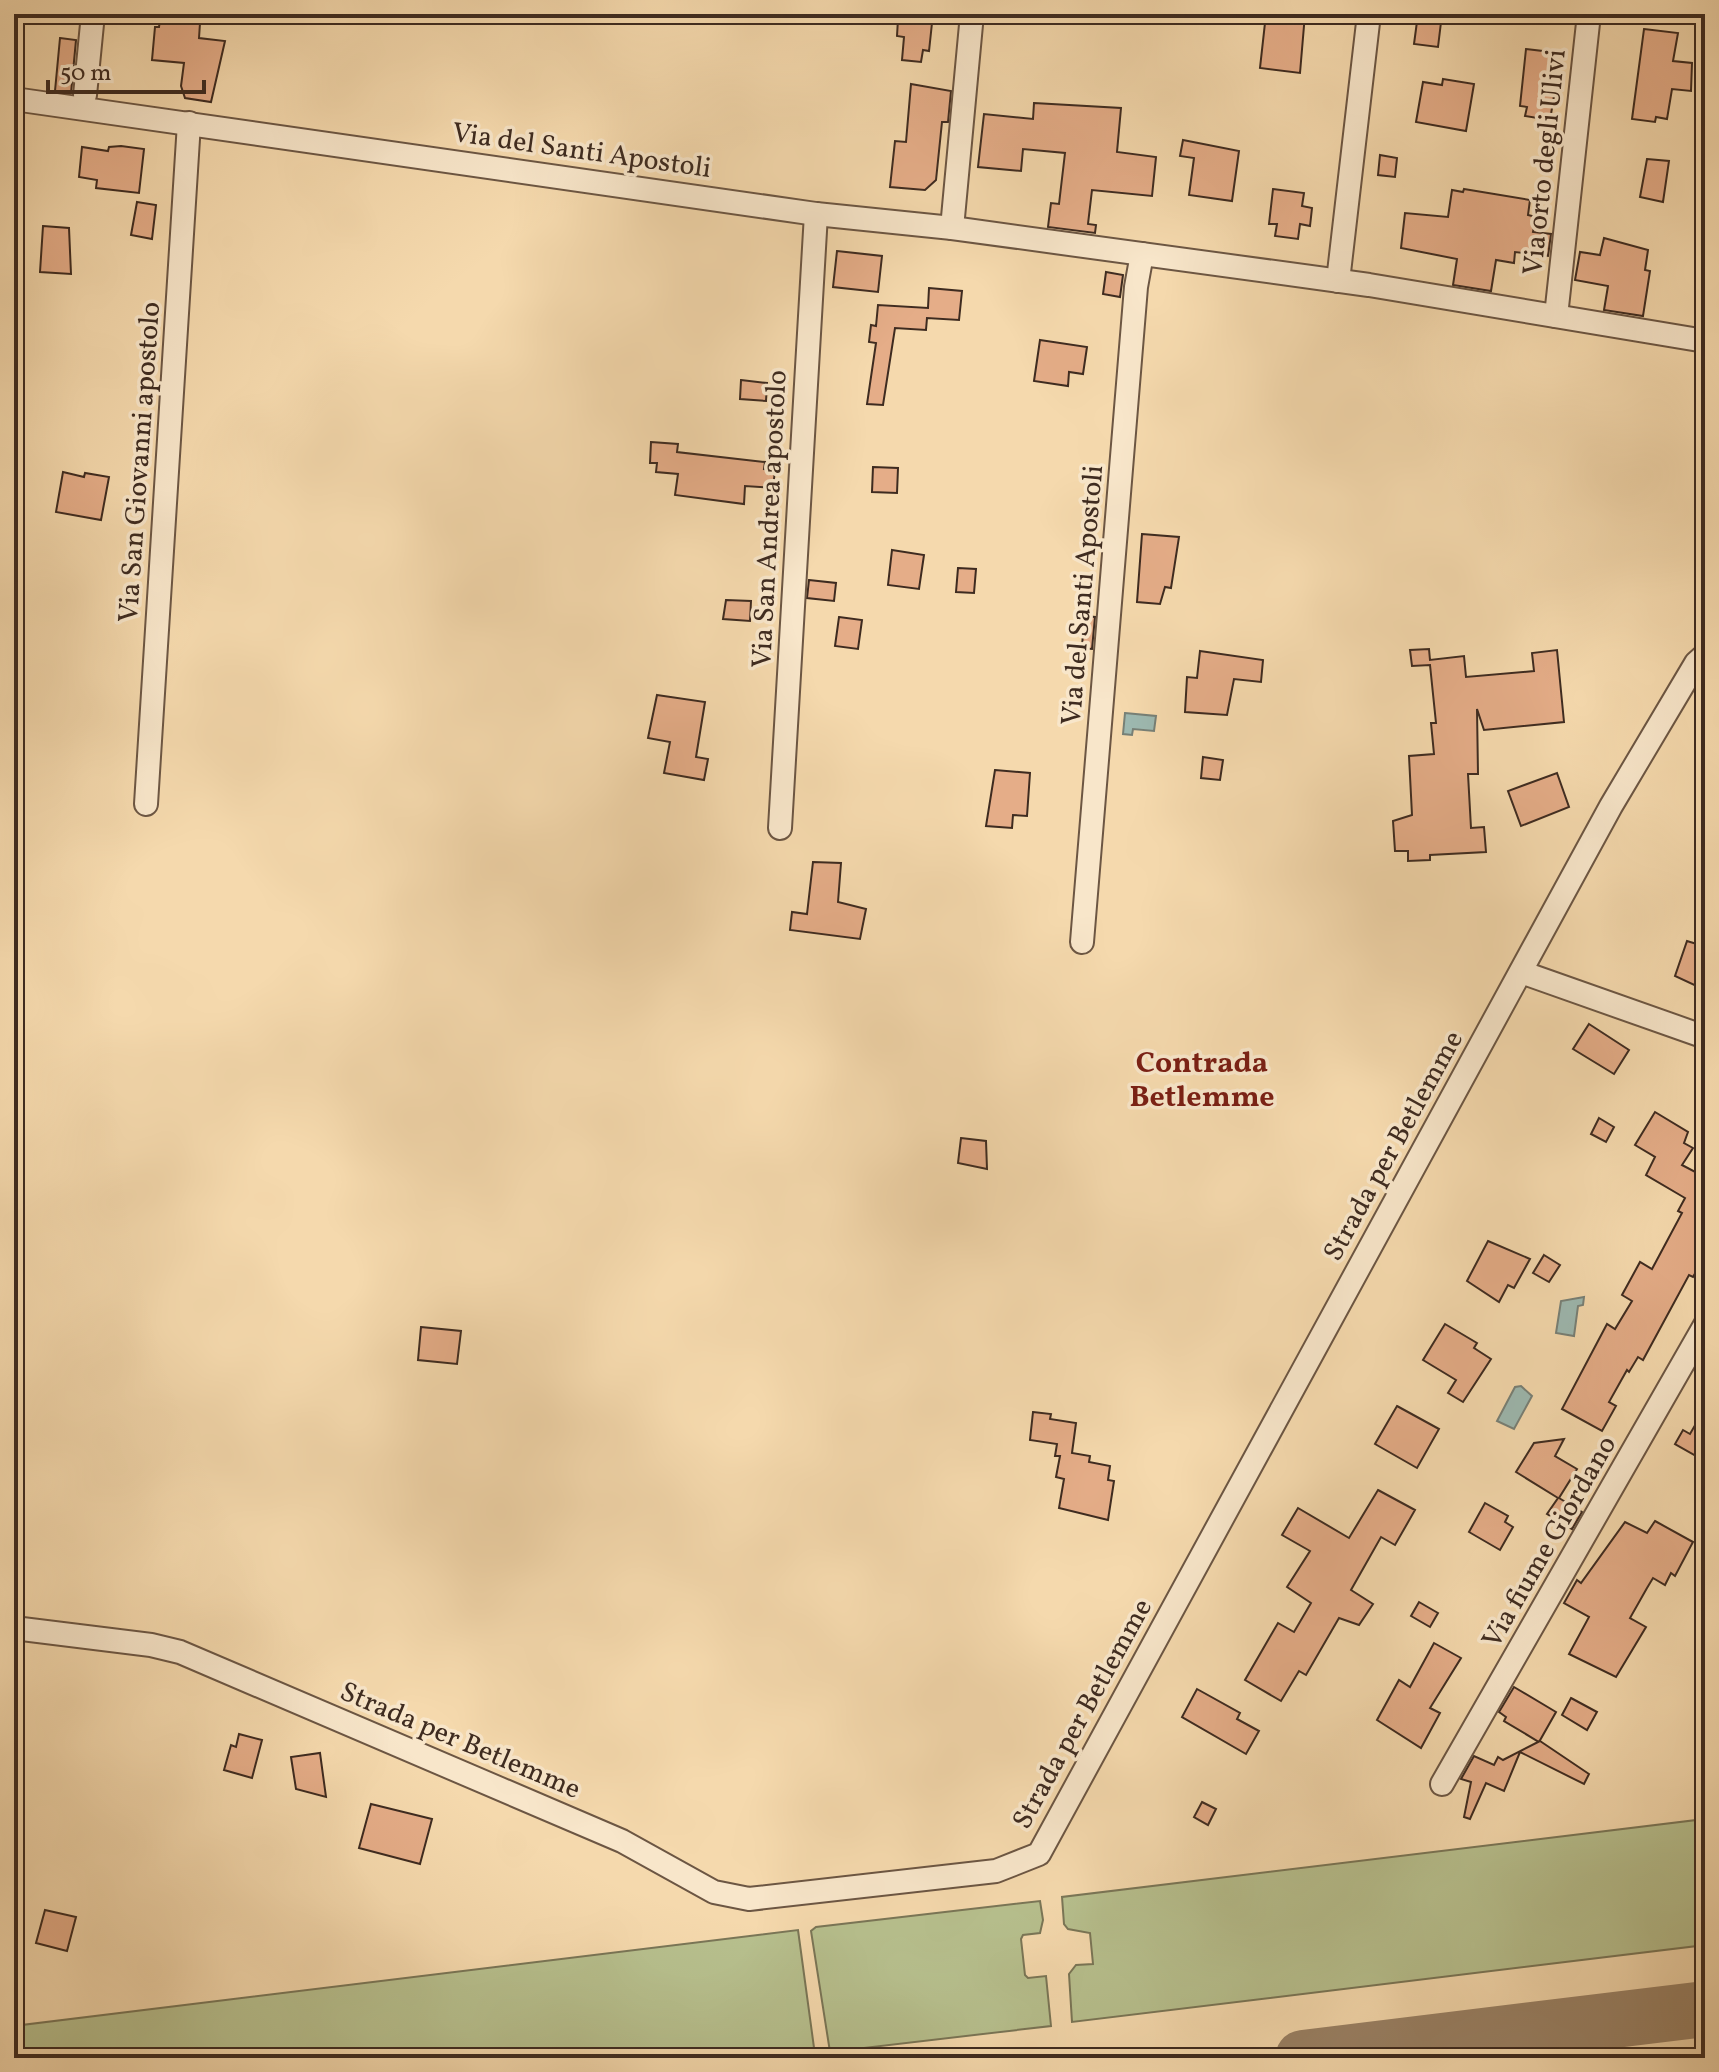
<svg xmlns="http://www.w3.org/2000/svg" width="1719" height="2072" font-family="Vollkorn,serif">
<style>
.green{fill:#b7c08e;stroke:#7a7657;stroke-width:2}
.water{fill:#9db9b1;stroke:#778077;stroke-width:2}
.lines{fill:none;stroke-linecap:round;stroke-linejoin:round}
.taxiway{stroke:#9a8266;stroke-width:56}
.building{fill:#e5ad88;stroke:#3e2b20;stroke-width:2}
.minor-casing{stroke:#6c5643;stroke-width:26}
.minor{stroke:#f8e6ca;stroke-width:22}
.labels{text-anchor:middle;stroke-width:7;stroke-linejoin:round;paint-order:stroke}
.street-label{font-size:28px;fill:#3e2b20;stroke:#f8e6ca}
.neighbourhood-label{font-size:30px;font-weight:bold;fill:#7a1f14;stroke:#f8e6ca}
</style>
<rect width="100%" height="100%" fill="#f5d9ad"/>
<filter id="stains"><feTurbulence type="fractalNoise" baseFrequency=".0025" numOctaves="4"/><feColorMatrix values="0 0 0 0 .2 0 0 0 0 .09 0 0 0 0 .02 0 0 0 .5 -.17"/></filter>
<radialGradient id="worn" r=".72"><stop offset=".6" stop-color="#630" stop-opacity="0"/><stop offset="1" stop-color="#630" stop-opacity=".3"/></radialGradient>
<!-- green -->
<g class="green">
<polygon points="1705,1819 1705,1945 1072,2022 1069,1974 1076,1965 1093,1964 1090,1933 1068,1929 1064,1924 1062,1897"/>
<polygon points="1040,1901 1043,1920 1040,1933 1023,1935 1021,1939 1025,1975 1028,1978 1046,1976 1051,2026 830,2052 811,1931 816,1927"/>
<polygon points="798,1930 815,2055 790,2058 14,2058 14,2026"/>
</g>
<!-- water -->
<g class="water">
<polygon points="1125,713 1156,716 1154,731 1133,729 1132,735 1123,734"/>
<polygon points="1584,1297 1583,1305 1578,1306 1574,1336 1556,1333 1561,1301"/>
<polygon points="1521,1386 1532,1396 1514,1429 1497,1421 1515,1387"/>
</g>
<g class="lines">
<!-- taxiway -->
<polyline class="taxiway" points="1303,2058 1705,2009"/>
</g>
<!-- building -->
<g class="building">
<polygon points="161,14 185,14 184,21 200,23 199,38 225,41 211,102 185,98 181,86 184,63 152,60 155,27 159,27"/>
<polygon points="1266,14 1305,14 1300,73 1260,68"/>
<polygon points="1418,14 1442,14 1438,47 1414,44"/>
<polygon points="898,19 932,23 929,51 923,50 921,62 902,60 904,37 897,36"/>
<polygon points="1644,29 1678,33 1673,61 1692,63 1691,91 1672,89 1667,119 1656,117 1655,122 1632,119"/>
<polygon points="60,38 76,40 71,93 55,91"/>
<polygon points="1526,49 1551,52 1547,90 1555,90 1550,120 1525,116 1527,107 1520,106"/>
<polygon points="1443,79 1474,84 1466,131 1416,122 1423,82 1442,85"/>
<polygon points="911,84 951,91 948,122 942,122 936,180 925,190 890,187 895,141 906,142"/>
<polygon points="1034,103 1121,108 1117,152 1156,157 1152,196 1092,190 1088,224 1096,225 1095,233 1048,227 1051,203 1059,204 1065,153 1023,149 1021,171 978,167 984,114 1033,119"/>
<polygon points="1183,140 1239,151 1232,201 1189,195 1194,158 1180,156"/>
<polygon points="121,146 144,149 139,193 96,188 97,180 79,177 82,147 108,151 109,147"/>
<polygon points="1380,155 1397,158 1395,177 1378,175"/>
<polygon points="1647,159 1669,161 1663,202 1640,197"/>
<polygon points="1273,189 1304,193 1302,206 1312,208 1310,226 1300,224 1298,239 1275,236 1277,224 1269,224"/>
<polygon points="1464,189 1530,200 1528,215 1536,217 1533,232 1551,234 1548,256 1515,252 1514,263 1496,260 1491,291 1453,285 1457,259 1401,248 1405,213 1448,217 1452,190 1463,192"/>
<polygon points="137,202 156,205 152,239 131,235"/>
<polygon points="43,226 69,228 71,274 40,272"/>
<polygon points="1604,238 1648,250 1645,270 1650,271 1643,316 1604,310 1608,286 1575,280 1580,252 1600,255"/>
<polygon points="837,251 882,256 878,292 833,287"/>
<polygon points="1106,272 1123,275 1120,297 1103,294"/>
<polygon points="929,288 962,291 959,320 927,318 926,330 895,328 883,405 867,404 876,343 869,342 871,325 876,326 878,305 928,308"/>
<polygon points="1040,340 1087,347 1083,374 1069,372 1068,386 1034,381"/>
<polygon points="741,380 767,383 766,401 740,399"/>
<polygon points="651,442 678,444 677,452 765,462 764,469 775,470 773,488 745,486 744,504 675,495 678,474 656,472 657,463 650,463"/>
<polygon points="873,467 898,468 897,493 872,492"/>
<polygon points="63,472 84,477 85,473 109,477 101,520 56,512"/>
<polygon points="1142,534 1179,537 1171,588 1165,587 1160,604 1137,602"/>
<polygon points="892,550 924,555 919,589 888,585"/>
<polygon points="958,568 976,569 974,593 956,592"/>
<polygon points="809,580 836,583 834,601 807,598"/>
<polygon points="726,600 751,601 750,621 723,619"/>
<polygon points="1084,616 1095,617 1092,649 1082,648"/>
<polygon points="839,617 862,620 858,649 835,646"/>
<polygon points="1429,649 1430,660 1464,656 1466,677 1534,671 1532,653 1557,650 1564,722 1484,730 1477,709 1478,774 1468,774 1471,828 1484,827 1486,852 1430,855 1430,860 1408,861 1408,851 1395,851 1393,821 1412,815 1409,756 1434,754 1431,723 1436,723 1430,665 1412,666 1410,650"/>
<polygon points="1200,651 1263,660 1261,682 1234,679 1227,715 1185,712 1187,677 1197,678"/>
<polygon points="657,695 705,702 696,757 708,759 704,780 664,773 670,742 648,738"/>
<polygon points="1203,757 1223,760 1220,780 1201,778"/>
<polygon points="995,770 1030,773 1027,816 1013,815 1012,828 986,826"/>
<polygon points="1557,773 1569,807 1521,826 1508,791"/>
<polygon points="813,862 841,863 838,902 866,909 860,939 790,930 792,912 807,914"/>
<polygon points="1702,940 1705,940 1705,990 1675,976 1687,941 1700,945"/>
<polygon points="1589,1024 1629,1050 1614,1074 1573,1049"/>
<polygon points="1655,1112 1688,1132 1684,1143 1693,1148 1682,1165 1705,1177 1705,1256 1693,1277 1689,1275 1643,1360 1638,1357 1629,1372 1627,1370 1609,1402 1616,1406 1602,1431 1562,1409 1607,1324 1615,1329 1632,1301 1622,1295 1640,1262 1652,1269 1682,1213 1678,1211 1685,1198 1646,1175 1655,1157 1635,1145"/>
<polygon points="1599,1118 1614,1127 1606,1142 1591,1134"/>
<polygon points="961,1138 986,1141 987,1169 958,1163"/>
<polygon points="1488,1241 1530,1259 1514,1288 1508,1285 1499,1302 1467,1281"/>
<polygon points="1544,1255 1560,1265 1549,1282 1533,1273"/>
<polygon points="1445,1324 1477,1343 1474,1348 1491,1359 1463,1402 1448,1393 1456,1380 1423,1360"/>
<polygon points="421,1327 461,1331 457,1364 418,1360"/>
<polygon points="1397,1406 1439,1429 1417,1468 1375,1444"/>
<polygon points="1705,1408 1705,1461 1675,1444 1683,1430 1690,1434"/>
<polygon points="1033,1412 1051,1414 1050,1419 1076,1423 1072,1453 1090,1456 1089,1462 1110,1466 1108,1480 1114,1481 1108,1520 1059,1508 1064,1479 1056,1477 1060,1456 1055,1456 1057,1444 1030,1440"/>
<polygon points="1564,1439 1555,1456 1577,1469 1559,1498 1582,1512 1572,1529 1547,1514 1558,1498 1516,1472 1534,1443"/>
<polygon points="1378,1490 1415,1510 1395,1545 1381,1537 1351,1590 1373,1604 1359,1625 1339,1618 1306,1675 1299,1671 1281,1701 1245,1680 1278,1623 1294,1632 1311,1603 1287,1587 1310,1551 1282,1535 1298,1508 1349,1538"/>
<polygon points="1485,1503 1508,1516 1505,1522 1513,1527 1500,1550 1469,1532"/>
<polygon points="1655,1521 1693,1542 1675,1576 1671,1573 1665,1585 1653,1578 1647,1588 1630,1618 1646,1627 1616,1677 1569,1654 1589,1617 1564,1603 1577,1580 1581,1583 1625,1522 1647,1533"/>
<polygon points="1419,1602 1438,1613 1430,1627 1411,1616"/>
<polygon points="1434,1643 1461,1658 1430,1708 1440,1713 1421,1748 1377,1720 1399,1680 1410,1687"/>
<polygon points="1514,1687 1556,1712 1539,1742 1504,1721 1506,1717 1499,1712"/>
<polygon points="1197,1689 1240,1713 1237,1719 1259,1731 1246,1754 1182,1717"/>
<polygon points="1571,1698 1597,1712 1587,1730 1562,1715"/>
<polygon points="239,1734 262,1740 252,1778 224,1770 231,1745 236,1747"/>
<polygon points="1540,1741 1589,1774 1584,1784 1520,1752 1504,1791 1486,1783 1470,1819 1464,1817 1471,1782 1461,1779 1474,1756 1494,1765 1498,1757 1503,1760"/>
<polygon points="320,1753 326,1797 296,1789 291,1757"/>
<polygon points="1202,1802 1216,1809 1208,1825 1194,1817"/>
<polygon points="371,1804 432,1819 420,1864 359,1848"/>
<polygon points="45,1910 76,1917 67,1951 36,1943"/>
</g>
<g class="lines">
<defs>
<g id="minor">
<polyline points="85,95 93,14"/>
<polyline points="14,99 816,214 952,228 1369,285 1705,341"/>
<polyline points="952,228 972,14"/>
<polyline points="1338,281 1369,14"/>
<polyline points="1556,316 1589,14"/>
<polyline points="146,804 189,123"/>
<polyline points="780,828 816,214"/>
<polyline points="1082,942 1136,287 1142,254"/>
<polyline points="1521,972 1705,1037"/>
<polyline points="14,1628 151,1645 180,1652 622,1841 714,1892 749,1899 996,1871 1039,1854 1611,806 1696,663 1705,655"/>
<polyline points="1442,1784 1705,1325"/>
</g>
</defs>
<!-- minor casing -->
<use href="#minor" class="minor-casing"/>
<!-- minor -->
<use href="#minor" class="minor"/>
</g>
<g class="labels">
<!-- street labels -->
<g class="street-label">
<text transform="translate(582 149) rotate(8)" y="10">Via del Santi Apostoli</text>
<text transform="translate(1543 162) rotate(-84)" y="10">Via orto degli Ulivi</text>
<text transform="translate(138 462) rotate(-86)" y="10">Via San Giovanni apostolo</text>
<text transform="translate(768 519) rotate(-87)" y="10">Via San Andrea apostolo</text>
<text transform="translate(1081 595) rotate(-85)" y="10">Via del Santi Apostoli</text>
<text transform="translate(1392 1145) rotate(-61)" y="10">Strada per Betlemme</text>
<text transform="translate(1548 1541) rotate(-60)" y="10">Via fiume Giordano</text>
<text transform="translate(1081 1713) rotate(-61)" y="10">Strada per Betlemme</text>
<text transform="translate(461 1739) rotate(23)" y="10">Strada per Betlemme</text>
</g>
<!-- neighbourhood labels -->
<g class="neighbourhood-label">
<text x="1202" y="1072">Contrada<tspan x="1202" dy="34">Betlemme</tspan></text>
</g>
</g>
<!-- margin -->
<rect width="1719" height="2072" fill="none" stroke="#f5d9ad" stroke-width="48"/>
<rect x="16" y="16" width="1687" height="2040" fill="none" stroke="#3e2b20" stroke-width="4"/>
<rect x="24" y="24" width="1671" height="2024" fill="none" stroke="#3e2b20" stroke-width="2"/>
<!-- scale -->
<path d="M48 80v12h156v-12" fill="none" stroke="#3e2b20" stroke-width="4"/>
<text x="60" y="80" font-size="24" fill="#3e2b20" stroke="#f8e6ca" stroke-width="6" paint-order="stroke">50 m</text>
<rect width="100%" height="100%" filter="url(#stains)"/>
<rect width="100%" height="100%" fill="url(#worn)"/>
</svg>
